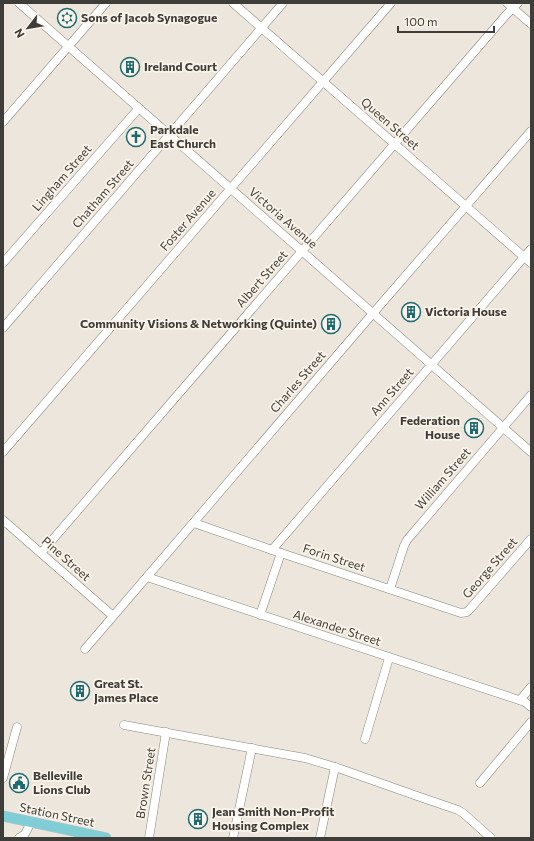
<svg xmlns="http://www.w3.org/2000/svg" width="534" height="841" font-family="Commissioner,sans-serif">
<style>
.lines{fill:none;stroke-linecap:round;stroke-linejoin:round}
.minor-casing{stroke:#8a857c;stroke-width:9}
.major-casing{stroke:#c5c5c4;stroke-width:11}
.minor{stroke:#fff;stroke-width:8}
.major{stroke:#81cdd6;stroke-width:10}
.labels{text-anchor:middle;stroke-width:3.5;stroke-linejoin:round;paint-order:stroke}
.poi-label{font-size:12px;font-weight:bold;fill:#3f3d39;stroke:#faf3e9;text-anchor:start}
.street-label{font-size:12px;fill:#3f3d39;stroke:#faf3e9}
</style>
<rect width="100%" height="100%" fill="#ece6dc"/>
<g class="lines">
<defs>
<g id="minor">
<polyline points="19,3 531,452"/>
<polyline points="233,3 531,263"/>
<polyline points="507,3 531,24"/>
<polyline points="3,122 106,3"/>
<polyline points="3,263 139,108"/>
<polyline points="3,328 283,3"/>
<polyline points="3,452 391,3"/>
<polyline points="3,520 113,616"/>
<polyline points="194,523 272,550 461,613 467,612 470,609 531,539"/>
<polyline points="272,550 531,249"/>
<polyline points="41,553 506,15 518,3"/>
<polyline points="147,577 525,702 531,707"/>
<polyline points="390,589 404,546 407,540 531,395"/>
<polyline points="260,615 281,553"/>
<polyline points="85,649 369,318 531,131"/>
<polyline points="520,700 531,687"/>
<polyline points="124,725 305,758 335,767 420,797 458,810 463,813 491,838"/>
<polyline points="365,739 389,658"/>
<polyline points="3,778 17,727"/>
<polyline points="480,783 531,722"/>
<polyline points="19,838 25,834 31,822"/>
<polyline points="149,838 166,732"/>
<polyline points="233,838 252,748"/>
<polyline points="320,838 335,767"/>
</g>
<polyline id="major" points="3,816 106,838"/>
</defs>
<!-- minor casing -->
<use href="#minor" class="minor-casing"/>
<!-- major casing -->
<use href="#major" class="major-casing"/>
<!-- minor -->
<use href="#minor" class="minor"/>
<!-- major -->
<use href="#major" class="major"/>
</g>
<!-- icons -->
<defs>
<symbol id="synagogue-ring" viewBox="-11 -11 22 22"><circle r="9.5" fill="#faf3e9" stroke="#1e6a72" stroke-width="1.5"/><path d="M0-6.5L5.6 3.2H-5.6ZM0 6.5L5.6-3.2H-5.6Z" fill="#1e6a72"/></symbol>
<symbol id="building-ring" viewBox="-11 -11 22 22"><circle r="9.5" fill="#faf3e9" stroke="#1e6a72" stroke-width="1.5"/><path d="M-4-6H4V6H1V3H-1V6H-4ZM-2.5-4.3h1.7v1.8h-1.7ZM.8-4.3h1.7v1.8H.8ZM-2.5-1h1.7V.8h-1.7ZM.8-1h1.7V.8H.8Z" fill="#1e6a72"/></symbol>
<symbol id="church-ring" viewBox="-11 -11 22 22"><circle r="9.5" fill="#faf3e9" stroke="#1e6a72" stroke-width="1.5"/><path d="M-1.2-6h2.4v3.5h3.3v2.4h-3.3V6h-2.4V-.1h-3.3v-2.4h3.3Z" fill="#1e6a72"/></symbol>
<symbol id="civic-ring" viewBox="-11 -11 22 22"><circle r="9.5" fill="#faf3e9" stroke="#1e6a72" stroke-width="1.5"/><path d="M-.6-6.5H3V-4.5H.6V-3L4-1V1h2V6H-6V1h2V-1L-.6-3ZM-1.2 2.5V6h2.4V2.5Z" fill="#1e6a72"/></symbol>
</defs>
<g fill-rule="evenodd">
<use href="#synagogue-ring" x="56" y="7" width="22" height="22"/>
<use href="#building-ring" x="119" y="56" width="22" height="22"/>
<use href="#church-ring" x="125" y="126" width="22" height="22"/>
<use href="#building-ring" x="400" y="301" width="22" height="22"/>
<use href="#building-ring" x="320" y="313" width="22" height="22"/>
<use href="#building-ring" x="463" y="417" width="22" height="22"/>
<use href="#building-ring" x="69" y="680" width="22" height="22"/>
<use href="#civic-ring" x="8" y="772" width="22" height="22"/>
<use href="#building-ring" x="187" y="808" width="22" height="22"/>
</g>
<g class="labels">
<!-- poi labels -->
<g class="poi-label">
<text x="81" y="22">Sons of Jacob Synagogue</text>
<text x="144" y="71">Ireland Court</text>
<text x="150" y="134">Parkdale<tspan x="150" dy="14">East Church</tspan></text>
<text x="425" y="316">Victoria House</text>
<text x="317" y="328" text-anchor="end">Community Visions &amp; Networking (Quinte)</text>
<text x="460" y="425" text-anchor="end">Federation<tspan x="460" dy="14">House</tspan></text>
<text x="94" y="688">Great St.<tspan x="94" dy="14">James Place</tspan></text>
<text x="33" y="780">Belleville<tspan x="33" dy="14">Lions Club</tspan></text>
<text x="212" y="816">Jean Smith Non-Profit<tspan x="212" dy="14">Housing Complex</tspan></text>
</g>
<!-- street labels -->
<g class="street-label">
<text transform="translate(390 124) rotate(41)" y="4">Queen Street</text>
<text transform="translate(62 178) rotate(-49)" y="4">Lingham Street</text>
<text transform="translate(103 194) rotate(-49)" y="4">Chatham Street</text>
<text transform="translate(283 218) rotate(41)" y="4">Victoria Avenue</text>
<text transform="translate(188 220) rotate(-49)" y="4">Foster Avenue</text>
<text transform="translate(262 279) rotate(-49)" y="4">Albert Street</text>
<text transform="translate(298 382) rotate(-49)" y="4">Charles Street</text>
<text transform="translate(392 392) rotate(-49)" y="4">Ann Street</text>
<text transform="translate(443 479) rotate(-49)" y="4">William Street</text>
<text transform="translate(334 558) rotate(18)" y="4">Forin Street</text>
<text transform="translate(66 559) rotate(41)" y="4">Pine Street</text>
<text transform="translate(490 568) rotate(-49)" y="4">George Street</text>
<text transform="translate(337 628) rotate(18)" y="4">Alexander Street</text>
<text transform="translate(146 783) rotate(-81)" y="4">Brown Street</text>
<text transform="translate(57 815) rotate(12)" y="4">Station Street</text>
</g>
</g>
<!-- border -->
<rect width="534" height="841" fill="none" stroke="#3f3d39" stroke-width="8"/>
<!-- north arrow -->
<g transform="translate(28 28) rotate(239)" stroke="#faf3e9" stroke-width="3" paint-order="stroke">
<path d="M0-3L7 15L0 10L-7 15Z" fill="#3f3d39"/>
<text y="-6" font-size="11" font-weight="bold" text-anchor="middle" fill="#3f3d39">N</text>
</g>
<!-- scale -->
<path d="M398 26v6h96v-6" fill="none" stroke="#3f3d39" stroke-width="2"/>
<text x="404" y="26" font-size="12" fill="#3f3d39" stroke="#faf3e9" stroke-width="3" paint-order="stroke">100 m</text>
</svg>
